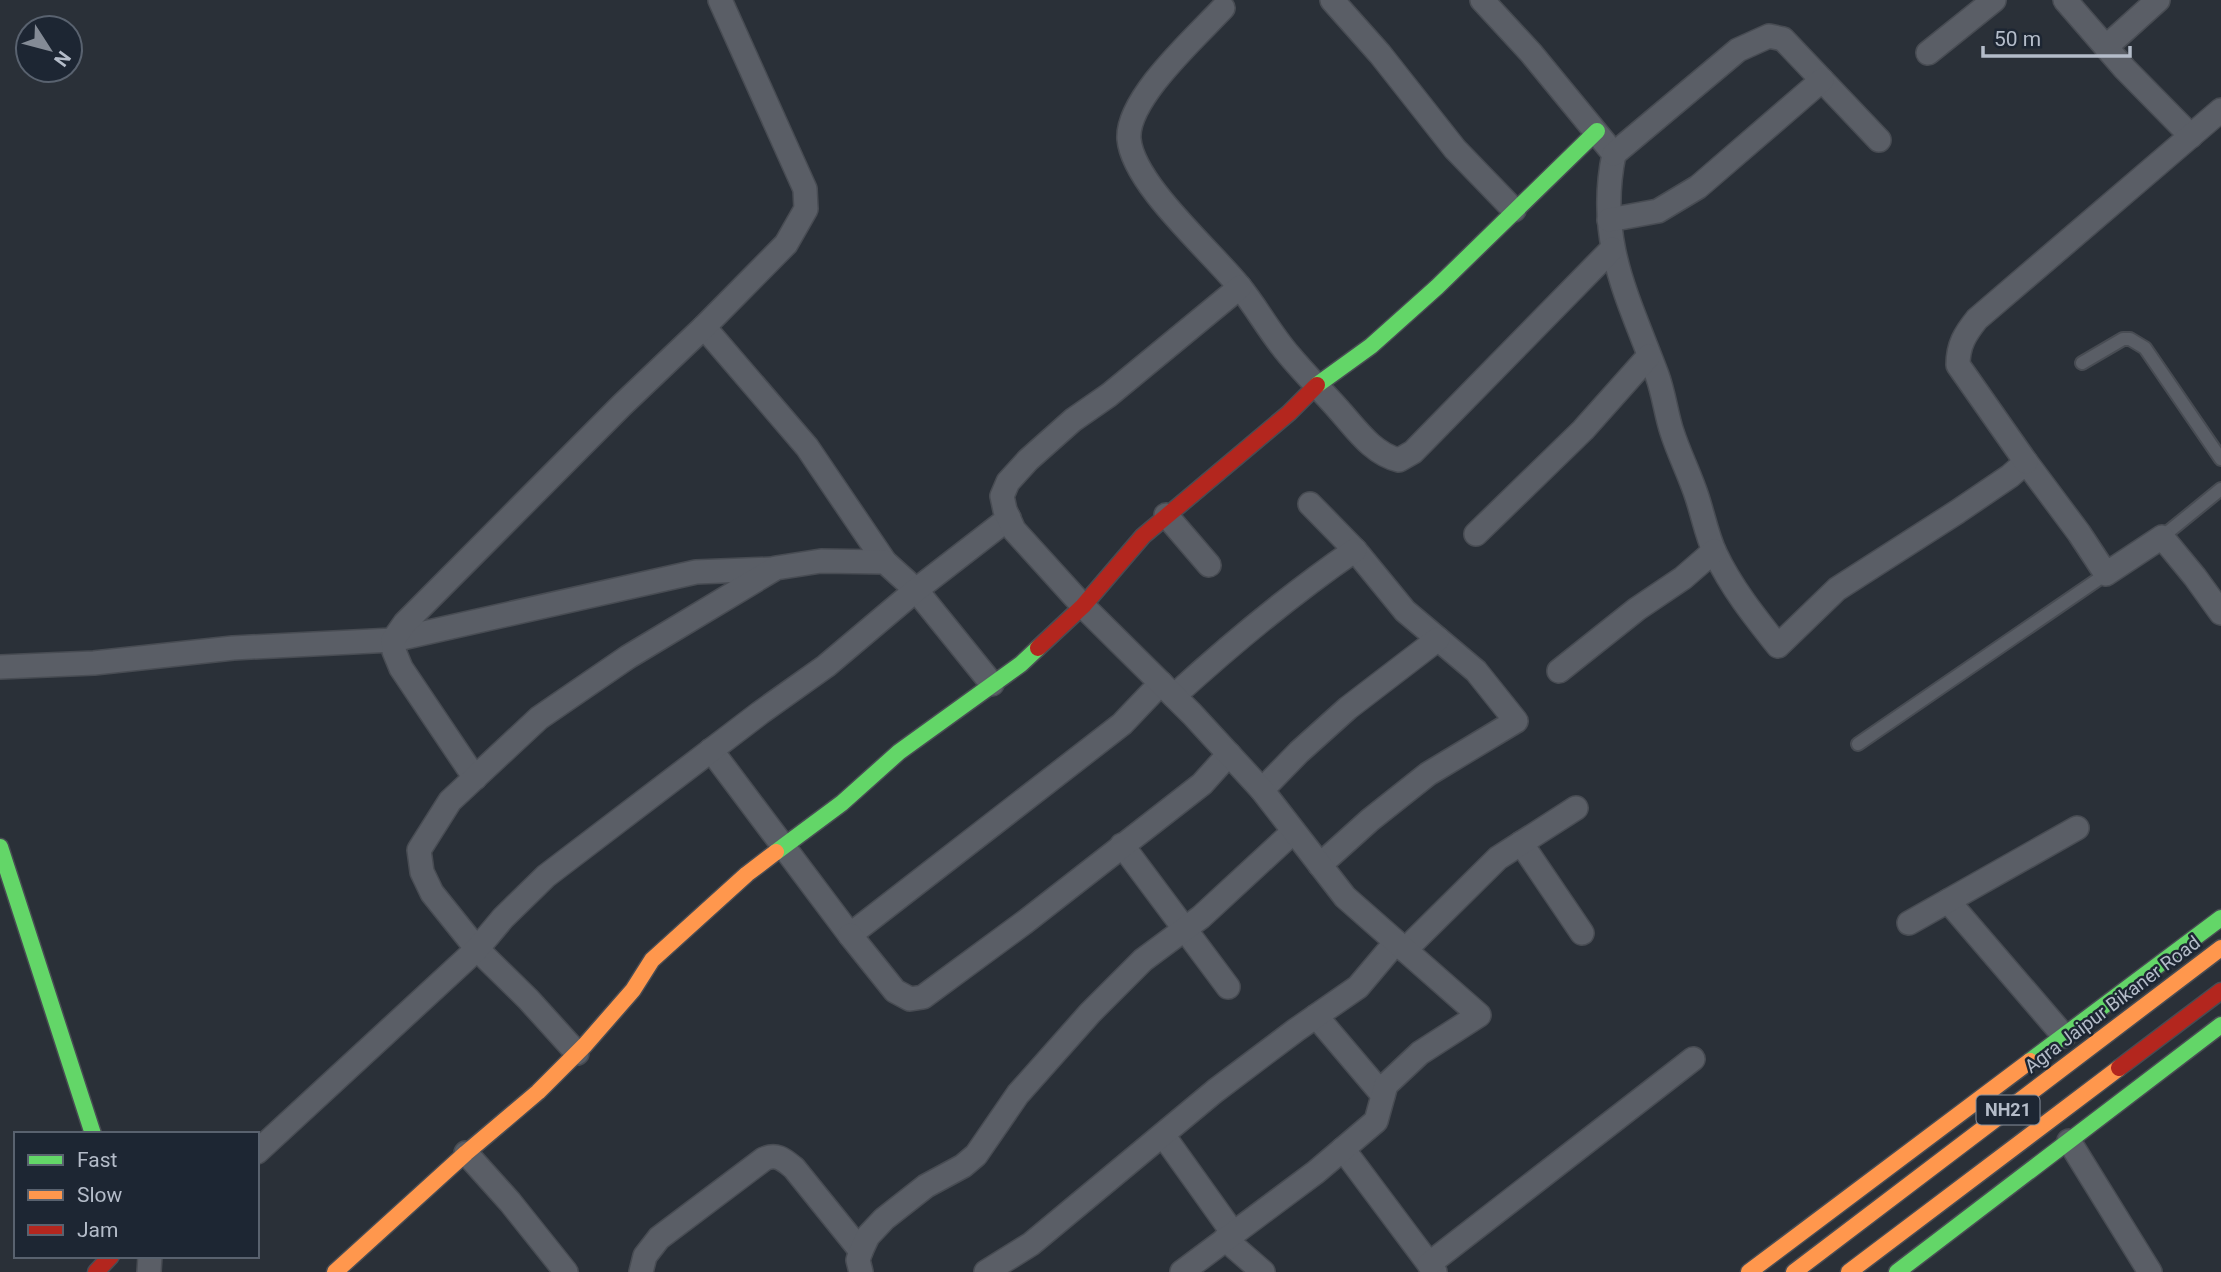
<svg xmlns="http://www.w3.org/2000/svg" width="2221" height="1272" font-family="Roboto,sans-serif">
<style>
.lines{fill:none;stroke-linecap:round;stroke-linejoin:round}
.lane-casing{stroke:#484c53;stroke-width:16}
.street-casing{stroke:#484c53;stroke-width:26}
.fast-casing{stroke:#484c53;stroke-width:19}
.slow-casing{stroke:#484c53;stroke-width:19}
.jam-casing{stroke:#484c53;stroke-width:19}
.lane{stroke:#5a5e66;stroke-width:12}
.street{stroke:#5a5e66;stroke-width:23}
.fast{stroke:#63d668;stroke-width:16}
.slow{stroke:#ff974d;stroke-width:16}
.jam{stroke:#b3261e;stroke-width:16}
.labels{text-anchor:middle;stroke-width:5;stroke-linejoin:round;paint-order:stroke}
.shield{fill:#1d2633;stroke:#878f9c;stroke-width:2}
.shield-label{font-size:18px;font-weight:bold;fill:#b4bcc9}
.street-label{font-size:19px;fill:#b4bcc9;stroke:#1d2633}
</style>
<rect width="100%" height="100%" fill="#2a3038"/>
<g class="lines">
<defs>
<g id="lane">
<polyline points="2082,363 2123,339 2130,339 2145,348 2221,459"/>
<polyline points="2162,537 2221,489"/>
<polyline points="1858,744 2106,574"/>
</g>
<g id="street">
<polyline points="1332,0 1380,54 1455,149 1514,210"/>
<path d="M1482 0 1531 53 1614 154C1596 241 1628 297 1657 375 1664 394 1666 414 1672 432 1679 454 1690 475 1697 497 1703 515 1707 536 1715 553 1731 587 1754 616 1778 646L1837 589 1957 512 2010 476 2026 462 2079 533 2106 574 2162 537 2195 577 2221 613"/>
<polyline points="2065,0 2125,69 2191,136"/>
<path d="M1223 8C1197 36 1126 99 1129 139 1133 184 1210 250 1239 286 1257 308 1270 333 1289 355 1305 374 1322 391 1339 410 1356 429 1373 454 1399 460L1413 452 1612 249"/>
<polyline points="2106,47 2158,0"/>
<polyline points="1928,53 1994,0"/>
<polyline points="1614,154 1738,50 1769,36 1783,39 1879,140"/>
<polyline points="1609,220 1658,211 1698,187 1822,80"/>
<polyline points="704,327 807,447 885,562"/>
<path d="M2026 462 1958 365C1958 345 1965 334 1977 319L2221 110"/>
<polyline points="1310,504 1355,550 1405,611 1476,671 1516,721 1428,774 1370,820 1320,865"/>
<polyline points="1166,515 1209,565"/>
<polyline points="1476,534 1583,430 1649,356"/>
<polyline points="0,667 94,663 233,648 393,640 696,572 773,569"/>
<polyline points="1559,671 1637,609 1683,578 1714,551"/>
<path d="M1174 696C1231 644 1291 594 1355 550"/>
<polyline points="711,750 850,935 1122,724 1161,683"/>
<polyline points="475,778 401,668 394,651 393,640 405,623 622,405 704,327 786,244 806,209 805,189 720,0"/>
<polyline points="1262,790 1299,752 1348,708 1438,639"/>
<polyline points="1521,843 1582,933"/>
<polyline points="1122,845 1228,987"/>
<polyline points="1948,901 2064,1036"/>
<polyline points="1909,923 2077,828"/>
<polyline points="850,935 895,991 910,999 923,997 1025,922 1202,784 1229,754"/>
<polyline points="1405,950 1498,858 1576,808"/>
<polyline points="1316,1016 1383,1095"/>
<polyline points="577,1053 528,999 477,949 432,893 422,872 419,850 450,801 539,718 628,657 776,568 821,561 885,562 916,590 992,684"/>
<polyline points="1163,1135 1233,1233"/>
<polyline points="2069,1141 2150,1272"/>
<polyline points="1343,1149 1435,1272"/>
<polyline points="257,1152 477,949 503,918 546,876 760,713 826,666 916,590 1009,518"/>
<polyline points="466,1153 510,1202 566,1272"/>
<polyline points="1225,1239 1263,1272"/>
<polyline points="1429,1264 1693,1059"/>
<polyline points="149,1272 150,1256"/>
<path d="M641 1272 645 1256 659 1238 764 1159C777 1153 784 1160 794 1168L861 1251"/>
<polyline points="861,1272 858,1260 861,1251 868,1236 884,1219 926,1186 963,1166 976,1155 1018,1094 1090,1013 1143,960 1201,917 1293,832"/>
<polyline points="986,1272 1031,1244 1215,1091 1296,1030 1358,987 1396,942"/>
<polyline points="1182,1272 1316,1172 1376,1121 1386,1085 1420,1053 1479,1015 1345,897 1262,790 1192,714 1083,606 1014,530 1005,510 1002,496 1008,482 1028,460 1073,420 1109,395 1240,287"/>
</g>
<g id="fast">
<polyline points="1317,385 1371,346 1437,287 1597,131"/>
<polyline points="0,847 93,1134"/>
<polyline points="776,852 842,803 899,752 1021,664 1038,648"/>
<polyline points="2030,1061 2221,918"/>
<polyline points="1897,1272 2221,1025"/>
</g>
<g id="slow">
<polyline points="335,1272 466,1153 538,1092 585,1045 633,990 652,960 747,874 776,852"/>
<polyline points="1749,1272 2030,1061"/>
<polyline points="1794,1272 2221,948"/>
<polyline points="1849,1272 2119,1068"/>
</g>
<g id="jam">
<polyline points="1038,648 1083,606 1143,536 1289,413 1317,385"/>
<polyline points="2119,1068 2221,991"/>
<polyline points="96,1272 111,1256"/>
</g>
</defs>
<!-- lane casing -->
<use href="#lane" class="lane-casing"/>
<!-- street casing -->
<use href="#street" class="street-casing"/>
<!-- fast casing -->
<use href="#fast" class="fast-casing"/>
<!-- slow casing -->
<use href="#slow" class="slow-casing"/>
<!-- jam casing -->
<use href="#jam" class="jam-casing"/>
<!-- lane -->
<use href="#lane" class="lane"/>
<!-- street -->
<use href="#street" class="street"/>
<!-- fast -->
<use href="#fast" class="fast"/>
<!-- slow -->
<use href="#slow" class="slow"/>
<!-- jam -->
<use href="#jam" class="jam"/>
</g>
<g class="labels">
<!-- shield labels -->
<rect class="shield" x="1976.5" y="1095.5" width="63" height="29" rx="5"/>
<g class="shield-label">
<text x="2008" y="1116">NH21</text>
</g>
<!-- street labels -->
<g class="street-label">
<text transform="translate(2112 1004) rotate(-37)" y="7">Agra Jaipur Bikaner Road</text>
</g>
</g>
<!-- legend -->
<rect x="14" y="1132" width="245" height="126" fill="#1d2633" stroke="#59626f" stroke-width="2"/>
<rect x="28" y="1155" width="35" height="10" fill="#63d668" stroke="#59626f" stroke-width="2"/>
<text x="77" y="1167" font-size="21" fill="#b4bcc9">Fast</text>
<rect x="28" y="1190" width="35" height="10" fill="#ff974d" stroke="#59626f" stroke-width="2"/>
<text x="77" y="1202" font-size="21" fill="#b4bcc9">Slow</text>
<rect x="28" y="1225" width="35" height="10" fill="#b3261e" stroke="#59626f" stroke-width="2"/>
<text x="77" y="1237" font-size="21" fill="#b4bcc9">Jam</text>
<!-- north arrow -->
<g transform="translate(49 49) rotate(126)"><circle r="33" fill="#1d2633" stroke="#59626f" stroke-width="2"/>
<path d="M0-5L12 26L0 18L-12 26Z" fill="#848b96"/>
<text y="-10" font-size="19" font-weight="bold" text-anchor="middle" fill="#b4bcc9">N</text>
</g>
<!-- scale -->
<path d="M1983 46v10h147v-10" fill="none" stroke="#b4bcc9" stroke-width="3.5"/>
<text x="1994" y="46" font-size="21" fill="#b4bcc9" stroke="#1d2633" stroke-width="5" paint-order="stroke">50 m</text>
</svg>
